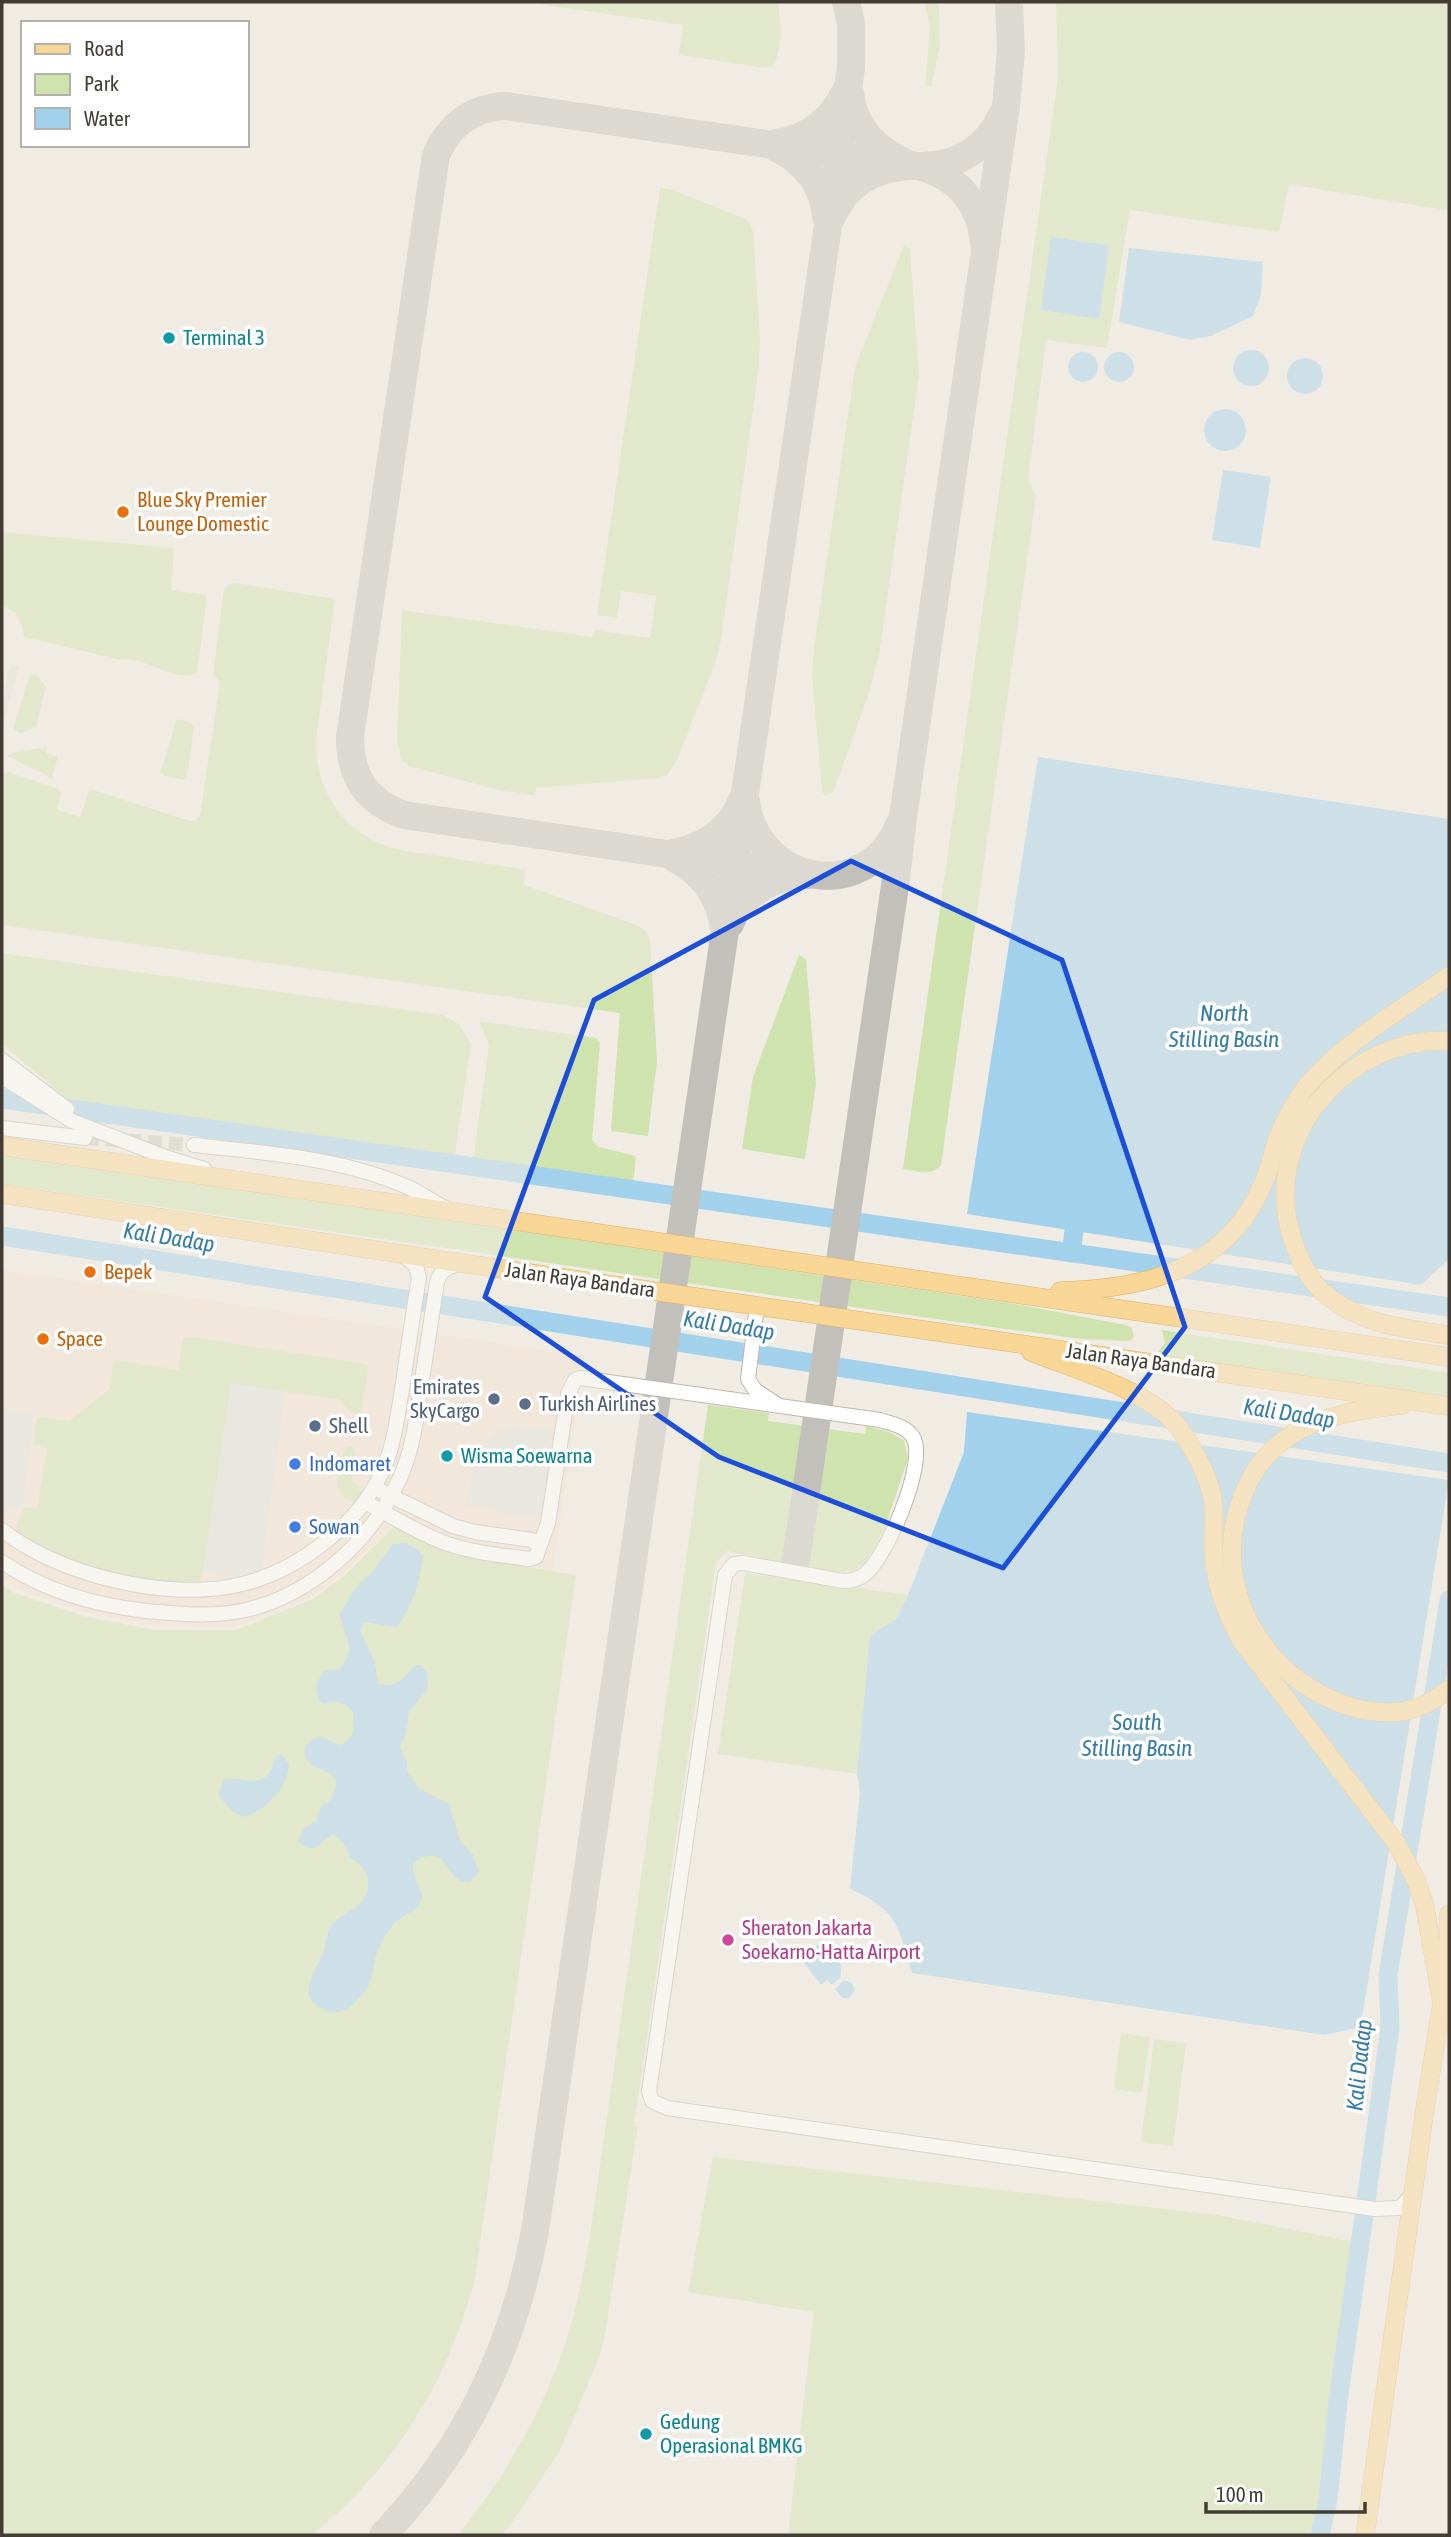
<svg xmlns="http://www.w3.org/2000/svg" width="1451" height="2537" font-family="'Asap Condensed',sans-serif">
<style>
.commercial{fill:#f2e1cf}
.green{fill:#cee3ae}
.parking{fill:#e1dfdc}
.water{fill:#a2d1eb}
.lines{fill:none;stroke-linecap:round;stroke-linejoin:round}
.river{stroke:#a2d1eb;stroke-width:19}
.taxiway{stroke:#c2c0bb;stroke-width:28}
.minor-tunnel{stroke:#cdc9c0;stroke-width:14;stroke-dasharray:14 7;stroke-linecap:butt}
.minor-casing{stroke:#beb6aa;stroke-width:16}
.major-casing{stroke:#dbb267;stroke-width:19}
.minor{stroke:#fff;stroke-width:14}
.major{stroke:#f8d695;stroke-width:18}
.marked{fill:none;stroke:#1d4ed8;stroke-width:5;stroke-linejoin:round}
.culture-dot{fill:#0f9aa8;stroke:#fff;stroke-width:2.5}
.food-dot{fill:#e8710a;stroke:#fff;stroke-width:2.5}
.service-dot{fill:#5c6f8a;stroke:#fff;stroke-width:2.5}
.shop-dot{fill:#3f7fe0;stroke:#fff;stroke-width:2.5}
.hotel-dot{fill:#d1479c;stroke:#fff;stroke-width:2.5}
.labels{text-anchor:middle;stroke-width:7;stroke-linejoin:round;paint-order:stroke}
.culture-label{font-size:21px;fill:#0d838f;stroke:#fff;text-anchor:start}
.food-label{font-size:21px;fill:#c56008;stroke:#fff;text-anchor:start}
.street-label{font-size:21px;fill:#423c34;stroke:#fff}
.service-label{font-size:21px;fill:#4e5e75;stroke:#fff;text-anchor:start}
.shop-label{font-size:21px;fill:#366cbe;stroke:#fff;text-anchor:start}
.hotel-label{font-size:21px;fill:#b23c85;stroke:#fff;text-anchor:start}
.water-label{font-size:23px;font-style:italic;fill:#357da6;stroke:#fff}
</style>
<rect width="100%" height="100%" fill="#f0ece3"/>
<!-- commercial -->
<polygon class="commercial" points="2,1270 584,1356 553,1571 456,1553 395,1524 344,1573 311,1597 235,1627 157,1626 89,1613 18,1589 2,1579"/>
<!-- green -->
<g class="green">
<path d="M524 2H778C781 20 783 50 773 66L766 68 679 55 683 25Z"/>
<polygon points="925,2 939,2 939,4 940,46 931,87 925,86 930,28"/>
<path d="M1056 2H1449V211L1289 184 1279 232 1130 210 1107 348 1046 340 1028 479 1036 497 941 1165C931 1177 918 1171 903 1169L1058 77Z"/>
<polygon points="660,188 673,190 748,220 753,231 760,335 759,366 721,640 715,664 677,760 667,775 659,778 536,788 535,796 498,790 409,766 402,760 397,740 402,610 593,637 594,630 650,638 656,596 621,591 617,618 597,615"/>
<polygon points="904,245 910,249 919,376 879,656 869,693 833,793 825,795 822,792 812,675 814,647 855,367"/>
<path d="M2 532 174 548 171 590 207 595 197 673C175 684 146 656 121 660L24 637C22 621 18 611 2 606Z"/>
<path d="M235 583 335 599 316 740C315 786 338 825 381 844 397 851 416 852 434 855 464 860 494 865 525 869L524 885 637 925 646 931 650 940 657 1061 648 1136 611 1131 620 1013 2 925V774L8 772 59 789 61 794 57 810 80 817 90 789 190 821H195L200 816 220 682 213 674 224 590 228 585Z"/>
<polygon points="36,674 46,687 36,726 20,734 15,730 14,727 29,677"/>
<polygon points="179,719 191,723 194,727 187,777 184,780 164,776 161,771 176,721"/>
<polygon points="47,747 46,753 58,757 52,778 7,756 11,753"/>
<polygon points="2,953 443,1015 460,1025 471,1044 455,1155 69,1101 2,1044"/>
<polygon points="799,955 806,959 816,1084 805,1159 742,1149 753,1077"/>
<polygon points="479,1021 596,1038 600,1043 592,1140 599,1147 636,1156 632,1194 472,1168 489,1045"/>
<polygon points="2,1155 1016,1304 1125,1325 1131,1327 1134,1336 1132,1340 1127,1341 1082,1339 1006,1329 2,1184"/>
<polygon points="1162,1330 1449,1373 1449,1398 1150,1354 1158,1352 1165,1343"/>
<path d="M190 1337 367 1364 368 1367 361 1413 359 1415 351 1412 338 1399 231 1384 203 1572 200 1582C152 1581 96 1576 52 1556 39 1550 27 1540 15 1533L23 1507 37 1508 47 1447 33 1444 37 1417 69 1421 110 1389 113 1361 117 1360 178 1370 183 1338Z"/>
<path d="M708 1405 769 1413 768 1421 865 1434 866 1426 889 1432 904 1440 908 1459 883 1533 865 1563 855 1570 835 1573 727 1551 716 1563 634 2126H638L604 2341 596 2365 560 2450 511 2524 502 2535H458C505 2477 544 2409 567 2338 577 2307 583 2275 589 2243Z"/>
<path d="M351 1446 356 1452 352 1478 364 1495 359 1503C330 1503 336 1464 346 1448Z"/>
<path d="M396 1524 454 1555 576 1575 475 2278C449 2380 394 2469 312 2535H2V1585L15 1593 87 1617 155 1630H236L313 1599 346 1574Z"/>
<polygon points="745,1573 908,1595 896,1619 870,1636 857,1774 718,1754"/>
<polygon points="1121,2033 1150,2037 1142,2093 1114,2089"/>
<polygon points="1154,2039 1186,2043 1173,2146 1141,2142"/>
<polygon points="713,2157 1217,2215 1355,2242 1314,2535 788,2535 814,2312 688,2292"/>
</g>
<!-- parking -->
<g class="parking">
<polygon points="11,664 19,666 2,730 2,699"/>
<polygon points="231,1384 285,1391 261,1574 237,1578 203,1572"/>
<polygon points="2,1409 34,1414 23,1505 5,1511 2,1509"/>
<polygon points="512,1425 556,1431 544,1520 465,1505 479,1452 492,1435"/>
</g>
<!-- water -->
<g class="water">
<polygon points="1051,237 1109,245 1099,319 1041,310"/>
<polygon points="1129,248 1263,262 1261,295 1253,316 1211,336 1190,340 1119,322"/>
<circle cx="1251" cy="368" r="18"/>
<circle cx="1083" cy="367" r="15"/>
<circle cx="1119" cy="367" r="15"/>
<circle cx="1305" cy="376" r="18"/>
<circle cx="1225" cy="430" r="21"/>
<polygon points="1223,470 1271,477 1260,548 1212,540"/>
<polygon points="1038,757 1449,819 1449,1259 1421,1285 967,1214"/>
<path d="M967 1412 1449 1480 1363 2012 1357 2028 1324 2035 912 1973C899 1926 897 1910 850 1889L860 1792 857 1774 870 1636 896 1619 908 1595 964 1452Z"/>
<path d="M405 1543 418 1550 423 1556C419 1584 414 1602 398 1626L392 1627 366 1622 362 1625 361 1633 374 1660 378 1683C396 1690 404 1678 415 1665H421L428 1674 427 1690 409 1712 405 1736 400 1747 407 1762V1772L419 1789 449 1804 460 1841 473 1854 479 1872 470 1882C447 1884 449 1853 429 1856 397 1860 423 1887 422 1898 420 1912 400 1915 392 1926 385 1935 378 1948 375 1959 373 1968 373 1976 369 1985 365 1992 358 1999 352 2005 345 2011 336 2014 327 2011 293 1999 315 1972 323 1953 326 1945 326 1936 330 1928 340 1912 362 1910 367 1892 371 1875 364 1866 350 1858 346 1847 343 1840 333 1835 319 1841 315 1858 298 1841L304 1828 316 1821 322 1805 329 1802C332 1796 338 1787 336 1781 332 1768 312 1771 306 1758 301 1746 313 1735 324 1738 329 1740 334 1743 340 1745 355 1738 354 1728 353 1712 343 1701 338 1701 324 1704L319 1701 316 1684 324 1671 339 1669C360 1647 342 1637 340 1613L359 1583 370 1575 393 1544Z"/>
<path d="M281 1754 289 1764C288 1788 267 1810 244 1817 232 1812 225 1805 218 1794L224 1779C239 1775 259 1788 269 1773 273 1768 274 1761 277 1756Z"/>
<path d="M818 1945C834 1947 845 1961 840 1978L832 1985 827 1980 821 1985 804 1963 812 1958 809 1953Z"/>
<polygon points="844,1980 852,1983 855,1990 849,1998 842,1998 835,1989"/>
</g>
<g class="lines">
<!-- river -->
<g class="river">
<polyline points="2,1099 1449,1307"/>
<polyline points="2,1236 1449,1463"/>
<polyline points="1071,1253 1074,1231"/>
<polyline points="1320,2535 1328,2500 1338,2402 1390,2028 1388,1975 1449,1600"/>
</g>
<!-- taxiway -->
<g class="taxiway">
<path d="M777 143C808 139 832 120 845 92"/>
<path d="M777 148C804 162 824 185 826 217"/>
<path d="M921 166C958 166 986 149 1002 115"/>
<path d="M832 217C846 183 876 167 913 166 879 152 854 131 850 93"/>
<path d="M746 802C758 885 866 905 899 825"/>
<path d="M672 853C703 848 730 831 742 800"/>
<path d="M674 858C702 872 719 895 724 927"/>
<path d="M808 875 404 815C366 801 350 777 350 737L436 155C449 125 473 107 506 106L918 166C963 178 983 208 985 254"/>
<path d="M730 924C740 897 767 880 795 876"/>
<polyline points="796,1560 895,886 904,810 1006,106 1011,50 1009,2"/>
<path d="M383 2535C466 2448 513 2348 535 2231L851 68V23L846 2"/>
</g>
<!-- minor-tunnel -->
<polyline class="minor-tunnel" points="85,1138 194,1145"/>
<defs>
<g id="minor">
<polyline points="2,1060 67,1109"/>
<polyline points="2,1077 72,1121 168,1158 204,1169"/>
<polyline points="2,1128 85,1138"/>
<path d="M194 1145C266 1153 346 1158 412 1189 423 1195 434 1202 445 1208"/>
<polyline points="757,1306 748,1379 755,1390 775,1403"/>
<polyline points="381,1491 453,1526 475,1532 532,1540 538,1545"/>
<path d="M365 1502C392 1516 419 1534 448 1544 474 1553 502 1555 529 1559L536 1557 548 1523 568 1394 575 1380 580 1378 880 1420C892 1424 906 1426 913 1437 928 1462 886 1559 864 1575 857 1580 851 1581 843 1581L743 1563 734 1564 725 1575 649 2091 652 2101 667 2108 1375 2209 1400 2208 1412 2195"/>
<path d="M2 1530C58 1575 167 1601 238 1585 297 1572 359 1525 383 1470 395 1443 398 1412 403 1383 408 1348 413 1313 419 1278L416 1266 402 1254"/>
<path d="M2 1562C44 1591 95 1605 146 1611 177 1614 210 1617 241 1611 310 1597 370 1542 399 1480 412 1453 416 1422 420 1393 426 1356 431 1319 437 1282 441 1269 449 1267 461 1263"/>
</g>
<g id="major">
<path d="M1449 1041C1346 1036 1258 1139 1293 1240 1299 1259 1310 1281 1325 1294 1364 1326 1402 1328 1449 1335"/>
<polyline points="2,1146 1449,1357"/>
<polyline points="2,1194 461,1263 1449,1406"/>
<path d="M1060 1291C1144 1289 1227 1270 1263 1184 1270 1169 1272 1153 1278 1138 1284 1121 1293 1106 1303 1091 1335 1048 1404 1008 1449 976"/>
<path d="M1031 1352C1076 1370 1142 1388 1175 1423 1184 1433 1191 1446 1198 1459 1205 1473 1212 1488 1213 1504 1215 1522 1212 1540 1214 1558 1216 1587 1227 1613 1240 1639L1397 1844 1416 1880 1425 1907 1442 2003"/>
<path d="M1402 1405C1358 1409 1303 1418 1270 1452 1253 1469 1242 1494 1236 1517 1216 1602 1273 1686 1355 1708 1392 1717 1420 1713 1449 1689"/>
<polyline points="1449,1961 1449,1914"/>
<polyline points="1365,2535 1424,2115 1449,1959"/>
</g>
</defs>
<!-- minor casing -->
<use href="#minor" class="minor-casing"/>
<!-- major casing -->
<use href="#major" class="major-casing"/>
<!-- minor -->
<use href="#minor" class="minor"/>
<!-- major -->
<use href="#major" class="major"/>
</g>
<!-- marked area -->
<path d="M0 0H1451V2537H0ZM851 861 1062 960 1185 1327 1003 1568 719 1457 485 1297 594 1000Z" fill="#f0ece3" fill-opacity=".55" fill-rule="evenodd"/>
<path class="marked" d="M851 861 1062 960 1185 1327 1003 1568 719 1457 485 1297 594 1000Z"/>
<!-- markers -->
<g class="culture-dot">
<circle cx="169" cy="338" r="7"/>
<circle cx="447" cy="1456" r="7"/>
<circle cx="646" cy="2434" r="7"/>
</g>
<g class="food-dot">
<circle cx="123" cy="512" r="7"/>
<circle cx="90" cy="1272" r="7"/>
<circle cx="43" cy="1339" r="7"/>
</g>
<g class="service-dot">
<circle cx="494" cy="1399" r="7"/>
<circle cx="525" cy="1404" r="7"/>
<circle cx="315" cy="1426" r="7"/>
</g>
<g class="shop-dot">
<circle cx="295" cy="1464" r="7"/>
<circle cx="295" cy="1527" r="7"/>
</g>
<circle class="hotel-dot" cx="728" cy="1940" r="7"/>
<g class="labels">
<!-- culture labels -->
<g class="culture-label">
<text x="183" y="345">Terminal 3</text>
<text x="461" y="1463">Wisma Soewarna</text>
<text x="660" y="2429">Gedung<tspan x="660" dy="24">Operasional BMKG</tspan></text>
</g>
<!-- food labels -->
<g class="food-label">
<text x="137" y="507">Blue Sky Premier<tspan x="137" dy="24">Lounge Domestic</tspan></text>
<text x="104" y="1279">Bepek</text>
<text x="57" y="1346">Space</text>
</g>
<!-- street labels -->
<g class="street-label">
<text transform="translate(580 1280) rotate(8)" y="7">Jalan Raya Bandara</text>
<text transform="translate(1141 1361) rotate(8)" y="7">Jalan Raya Bandara</text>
</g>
<!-- service labels -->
<g class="service-label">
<text x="480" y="1394" text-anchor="end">Emirates<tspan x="480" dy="24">SkyCargo</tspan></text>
<text x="539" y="1411">Turkish Airlines</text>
<text x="329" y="1433">Shell</text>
</g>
<!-- shop labels -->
<g class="shop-label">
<text x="309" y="1471">Indomaret</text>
<text x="309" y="1534">Sowan</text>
</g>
<!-- hotel labels -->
<g class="hotel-label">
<text x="742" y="1935">Sheraton Jakarta<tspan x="742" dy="24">Soekarno-Hatta Airport</tspan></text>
</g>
<!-- water labels -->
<g class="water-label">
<text x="1224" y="1021">North<tspan x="1224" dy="26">Stilling Basin</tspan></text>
<text transform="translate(169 1237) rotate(9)" y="8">Kali Dadap</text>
<text transform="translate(729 1325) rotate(9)" y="8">Kali Dadap</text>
<text transform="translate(1289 1413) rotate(9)" y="8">Kali Dadap</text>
<text x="1137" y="1730">South<tspan x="1137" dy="26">Stilling Basin</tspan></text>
<text transform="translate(1359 2065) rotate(-84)" y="8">Kali Dadap</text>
</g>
</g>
<!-- border -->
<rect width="1451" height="2537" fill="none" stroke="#423c34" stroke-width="7"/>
<!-- legend -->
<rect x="21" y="21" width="228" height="126" fill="#ffffff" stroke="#b3b1ae" stroke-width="2"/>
<rect x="35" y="44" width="35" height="10" fill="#f8d695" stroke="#b3b1ae" stroke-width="2"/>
<text x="84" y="56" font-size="21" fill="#423c34">Road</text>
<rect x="35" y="74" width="35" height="21" fill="#cee3ae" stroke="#b3b1ae" stroke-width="2"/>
<text x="84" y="91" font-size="21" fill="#423c34">Park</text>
<rect x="35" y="108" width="35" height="21" fill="#a2d1eb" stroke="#b3b1ae" stroke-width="2"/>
<text x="84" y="126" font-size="21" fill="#423c34">Water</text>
<!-- scale -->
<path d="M1206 2502v10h159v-10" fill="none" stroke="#423c34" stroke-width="3.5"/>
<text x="1216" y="2502" font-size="21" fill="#423c34" stroke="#ffffff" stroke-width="5" paint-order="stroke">100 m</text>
</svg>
